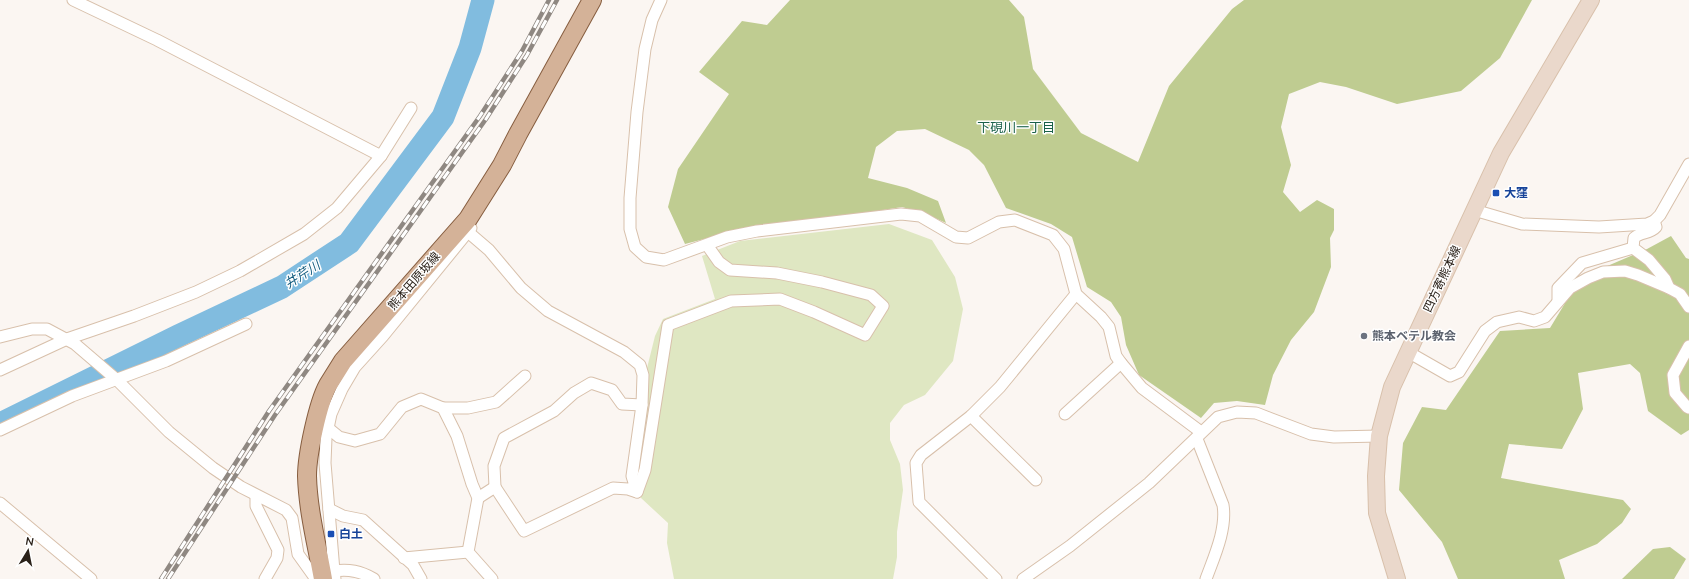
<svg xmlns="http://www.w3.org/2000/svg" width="1689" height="579" font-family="'Nunito Sans','Noto Sans JP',sans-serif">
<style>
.green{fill:#dfe7c2}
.forest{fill:#bfcc91}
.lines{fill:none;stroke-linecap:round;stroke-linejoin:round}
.river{stroke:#81bcdf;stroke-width:23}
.street-casing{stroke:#d8c0ab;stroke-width:13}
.secondary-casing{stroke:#d8c0ab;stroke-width:18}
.primary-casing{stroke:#865d3f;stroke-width:20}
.street{stroke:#fff;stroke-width:11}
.secondary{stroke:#ead8cb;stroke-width:16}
.primary{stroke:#d4b298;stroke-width:18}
.rail-casing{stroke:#8f8882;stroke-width:4.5}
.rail{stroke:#fff;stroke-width:3;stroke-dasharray:9;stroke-linecap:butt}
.transit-dot{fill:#1a4fb4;stroke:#fff;stroke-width:1.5}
.worship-dot{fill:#6b7280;stroke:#fff;stroke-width:1.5}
.labels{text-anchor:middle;stroke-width:3;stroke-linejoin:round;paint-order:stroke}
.transit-label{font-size:12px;font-weight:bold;fill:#164399;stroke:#fff;text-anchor:start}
.street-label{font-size:12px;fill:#2a2119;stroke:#fff}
.worship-label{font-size:12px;font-weight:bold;fill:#5b616d;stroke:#fff;text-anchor:start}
.neighbourhood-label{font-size:13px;fill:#1a6149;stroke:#fff}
.water-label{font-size:13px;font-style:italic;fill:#165e80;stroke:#fff}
</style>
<rect width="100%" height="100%" fill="#fbf6f2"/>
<!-- green -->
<polygon class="green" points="889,224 932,240 955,277 963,309 953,361 925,395 904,405 890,423 890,440 900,464 903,490 897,532 897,557 893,579 674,579 667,543 668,523 641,498 627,475 644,380 655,336 663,319 715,299 702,256 740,241"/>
<!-- forest -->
<g class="forest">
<polygon points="790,0 1009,0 1024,17 1033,69 1081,133 1138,162 1169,86 1232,9 1244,0 1532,0 1500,58 1461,91 1397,104 1346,87 1320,82 1289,94 1281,127 1291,165 1283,192 1300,212 1317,200 1334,209 1334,230 1330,238 1331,267 1314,312 1291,340 1273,375 1265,405 1237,401 1214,403 1201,418 1139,375 1126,345 1121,317 1111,302 1087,287 1072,237 1051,224 1006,208 984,165 969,150 925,129 897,131 876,147 868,178 907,188 938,201 946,223 926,214 902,207 839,217 754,226 685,244 668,207 678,169 729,94 699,72 742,21 767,25"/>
<polygon points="1671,236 1686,258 1689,259 1689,430 1681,435 1648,411 1640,373 1630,364 1578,373 1583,409 1562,449 1509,444 1501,478 1623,500 1631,509 1622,523 1597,544 1559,560 1565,579 1458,579 1442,542 1399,490 1403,443 1422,407 1446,410 1500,331 1550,328 1573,290 1598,270 1647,249"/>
<polygon points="1670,547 1686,559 1674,579 1622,579 1653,549"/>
</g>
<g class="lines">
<!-- river -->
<polyline class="river" points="0,424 178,336 282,287 349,243 443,117 470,48 483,0"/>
<defs>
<g id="street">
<polyline points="73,0 157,40 381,156"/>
<polyline points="661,0 652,20 645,49 637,112 630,198 630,229 635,247 646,257 664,260 727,237 757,231 901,214 920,216 956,237 968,238 999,222 1015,220 1053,235 1064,249 1076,294 1101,317 1109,327 1116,356 1121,363 1142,388 1201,432"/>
<polyline points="1474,210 1522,224 1599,227 1647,224 1654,221 1660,215 1689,164"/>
<path d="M1654 221 1656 227C1650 234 1640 232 1634 238L1633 248 1649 260 1665 279 1669 288 1680 294 1689 307"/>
<polyline points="468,232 489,250 521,288 548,311 624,352 640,365 643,375 642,405 632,476 637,492 628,489 613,488 524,531 495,487 478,498"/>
<polyline points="1558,301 1558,288 1582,263 1633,248"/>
<polyline points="0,337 32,329 47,329 75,344 117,380 169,432 213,468 241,487 286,510 292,518 298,554 313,575"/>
<polyline points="1689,346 1673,375 1675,393 1687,407 1689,408"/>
<polyline points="1408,352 1450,376 1459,372 1485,331 1497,322 1519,317 1534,321 1545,317 1570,288 1588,278 1603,272 1625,271 1638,275 1669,288"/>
<polyline points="0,370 67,339 134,316 196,292 240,271 304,234 337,208 381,156 411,108"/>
<polyline points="443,408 468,408 496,402 525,376"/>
<polyline points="1065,414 1121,363"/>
<polyline points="971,416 921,455 916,463 919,502 996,579"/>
<polyline points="328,428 339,437 355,441 380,434 402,407 421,399 443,408 457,436 472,484 478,498 468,552 492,579"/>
<polyline points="0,430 72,396 166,361 246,324"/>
<path d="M1197 439 1223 505C1227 529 1214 557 1206 579"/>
<polyline points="1036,480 971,416 1000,387 1076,294"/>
<polyline points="495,487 494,466 504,438 554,411 574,393 591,383 612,390 622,404 642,405"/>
<polyline points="637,492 645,470 668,325 731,301 780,299 814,312 865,335 883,306 871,295 822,282 777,273 730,270 719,262 707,245"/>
<polyline points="256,496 256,506 278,550 277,558 265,579"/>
<polyline points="0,503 91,579"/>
<polyline points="329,509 343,516 363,520 413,565 421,579"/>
<polyline points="404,558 468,552"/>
<polyline points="321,567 334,571 325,463 326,438 331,414 342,389 355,367 383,336 471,228"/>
<path d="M335 579 334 571C349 569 360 571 374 579"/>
<polyline points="1023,579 1070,546 1149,483 1218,417 1237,412 1256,413 1311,434 1334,437 1379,436"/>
</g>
<polyline id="secondary" points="1397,579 1377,513 1376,476 1379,436 1392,387 1501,153 1591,0"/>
<path id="primary" d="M323 579C317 545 308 511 307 476 307 455 318 403 328 385 333 377 338 369 343 361L468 219 502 165 518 134 592 0"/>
</defs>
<!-- street casing -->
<use href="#street" class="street-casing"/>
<!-- secondary casing -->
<use href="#secondary" class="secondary-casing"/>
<!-- primary casing -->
<use href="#primary" class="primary-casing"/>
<!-- street -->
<use href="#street" class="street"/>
<!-- secondary -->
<use href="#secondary" class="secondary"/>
<!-- primary -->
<use href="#primary" class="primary"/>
<defs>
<g id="rail">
<polyline points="161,579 269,411 480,116 522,51 549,0"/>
<polyline points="168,579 275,415 486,119 527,55 557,0"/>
</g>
</defs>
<!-- rail casing -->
<use href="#rail" class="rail-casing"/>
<!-- rail -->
<use href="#rail" class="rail"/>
</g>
<!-- markers -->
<g class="transit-dot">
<rect x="1492" y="189" width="8" height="8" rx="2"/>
<rect x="327" y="530" width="8" height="8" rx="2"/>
</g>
<circle class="worship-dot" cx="1364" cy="336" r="4"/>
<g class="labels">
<!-- transit labels -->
<g class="transit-label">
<text x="1504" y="197">大窪</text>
<text x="339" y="538">白土</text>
</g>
<!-- street labels -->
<g class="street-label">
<text transform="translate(1442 279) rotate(-65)" y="4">四方寄熊本線</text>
<text transform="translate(414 281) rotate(-49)" y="4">熊本田原坂線</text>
</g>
<!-- worship labels -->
<g class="worship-label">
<text x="1372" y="340">熊本ベテル教会</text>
</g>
<!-- neighbourhood labels -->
<g class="neighbourhood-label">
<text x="1016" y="132">下硯川一丁目</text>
</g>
<!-- water labels -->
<g class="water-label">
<text transform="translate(302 274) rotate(-33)" y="5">井芹川</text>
</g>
</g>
<!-- north arrow -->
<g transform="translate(28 551) rotate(10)" stroke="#ffffff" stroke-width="3" paint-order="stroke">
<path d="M0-3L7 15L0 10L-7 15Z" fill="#2a2119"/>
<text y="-6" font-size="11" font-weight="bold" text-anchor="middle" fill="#2a2119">N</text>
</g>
</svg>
